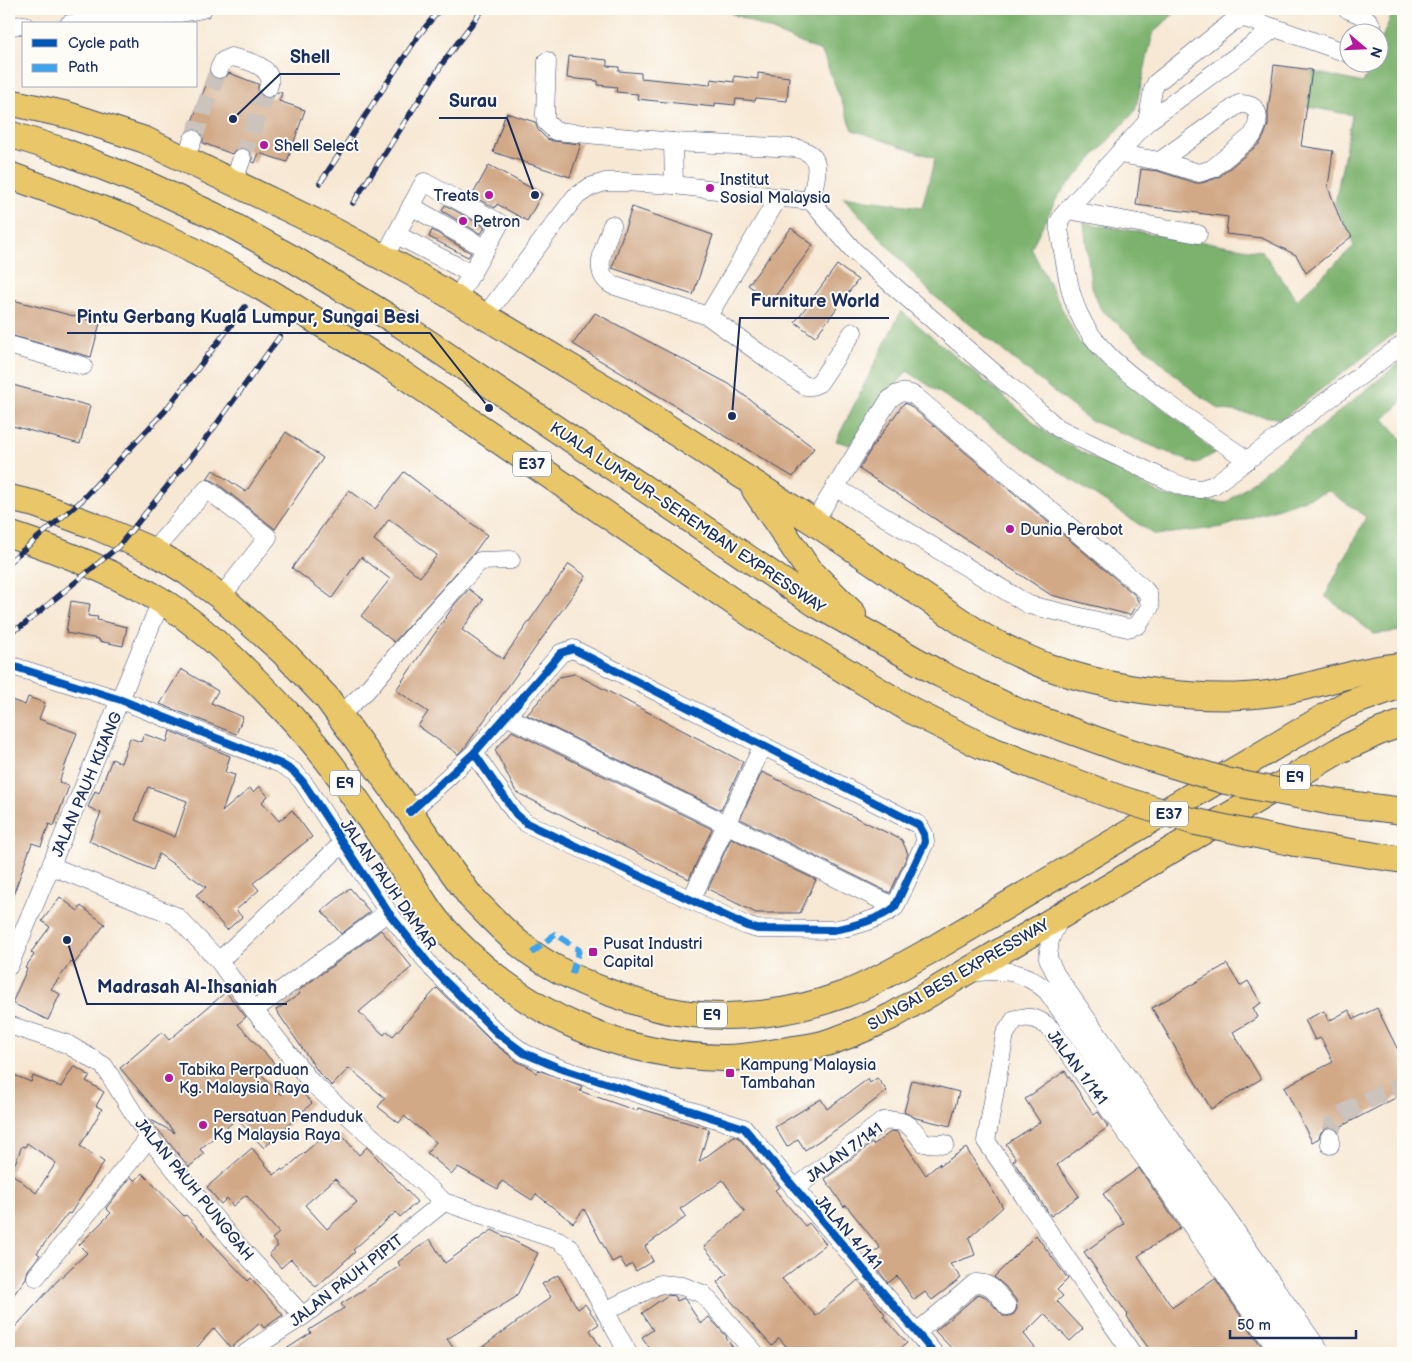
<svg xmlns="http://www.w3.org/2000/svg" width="1412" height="1362" font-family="'Balsamiq Sans',sans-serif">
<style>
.forest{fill:#7db26e;stroke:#4c7066}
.building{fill:#d1a987;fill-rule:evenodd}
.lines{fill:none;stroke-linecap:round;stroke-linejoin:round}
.minor-tunnel{stroke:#cbc3bc;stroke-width:18;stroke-dasharray:18 9;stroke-linecap:butt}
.minor-casing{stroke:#3c4b70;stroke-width:19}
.highway-casing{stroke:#3c4b70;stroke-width:28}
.minor{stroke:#fff;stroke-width:18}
.highway{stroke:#e9c769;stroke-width:26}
.rail-casing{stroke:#1b2f5e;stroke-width:5.5}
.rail{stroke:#fdfcf7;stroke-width:4;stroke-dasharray:11;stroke-linecap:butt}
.highway-bridge-casing{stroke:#3c4b70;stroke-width:28;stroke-linecap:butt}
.highway-bridge{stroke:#e9c769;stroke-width:26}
.quiet{stroke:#3da3ed;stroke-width:6;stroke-dasharray:12 6;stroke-linecap:butt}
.cycleway-casing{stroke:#fdfcf7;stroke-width:11}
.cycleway{stroke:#0057b8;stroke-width:8}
.poi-dot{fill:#b5179e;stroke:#fdfcf7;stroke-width:2}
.labels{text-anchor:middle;stroke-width:4;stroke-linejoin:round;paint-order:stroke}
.shield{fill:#fdfcf7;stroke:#5f6c8c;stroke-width:1}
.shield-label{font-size:15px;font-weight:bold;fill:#1b2f5e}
.poi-label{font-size:16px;fill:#1b2f5e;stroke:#fdfcf7;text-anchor:start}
.street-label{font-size:16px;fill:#1b2f5e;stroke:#fdfcf7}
.leader{fill:none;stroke:#1b2f5e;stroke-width:2}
.callout-dot{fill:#1b2f5e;stroke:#fdfcf7;stroke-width:2}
.callout-label{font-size:18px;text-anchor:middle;font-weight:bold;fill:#1b2f5e;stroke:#fdfcf7;stroke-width:4;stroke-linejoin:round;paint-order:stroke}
</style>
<rect width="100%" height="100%" fill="#fdfcf7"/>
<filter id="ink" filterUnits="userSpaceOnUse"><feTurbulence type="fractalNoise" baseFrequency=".02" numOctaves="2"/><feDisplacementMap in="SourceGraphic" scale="10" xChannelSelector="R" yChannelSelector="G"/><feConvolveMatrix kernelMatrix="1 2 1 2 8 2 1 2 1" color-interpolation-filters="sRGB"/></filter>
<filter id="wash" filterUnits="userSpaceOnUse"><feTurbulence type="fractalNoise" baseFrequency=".0096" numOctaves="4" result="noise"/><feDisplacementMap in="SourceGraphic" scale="20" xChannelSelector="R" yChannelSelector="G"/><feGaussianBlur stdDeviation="1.12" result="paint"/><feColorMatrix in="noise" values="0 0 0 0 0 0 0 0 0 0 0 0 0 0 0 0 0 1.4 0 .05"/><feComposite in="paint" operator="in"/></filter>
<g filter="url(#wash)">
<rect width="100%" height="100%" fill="#f7e8d4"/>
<!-- forest -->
<g class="forest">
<polygon points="721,9 1179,9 1153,33 1135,111 1058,196 1031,248 1079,342 1184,425 1215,453 1196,464 1089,420 932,294 843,197 922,207 935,158 853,130 822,52"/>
<polygon points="1394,9 1403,9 1403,327 1282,419 1219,409 1192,390 1100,308 1091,285 1084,223 1262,251 1297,300 1354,246 1335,203 1352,115 1299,105 1305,70 1363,83 1371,63 1380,62 1380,43"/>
<polygon points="901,311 1048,434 1164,496 1226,503 1403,360 1403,401 1384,419 1403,440 1403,631 1374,634 1325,596 1366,517 1329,491 1223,527 1155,535 907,371 850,445 836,441"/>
</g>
<g id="blocks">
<!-- building -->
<g class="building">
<polygon points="569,56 607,60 607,66 619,67 619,71 641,73 641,78 710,85 711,79 734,82 734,76 758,79 758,73 789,77 787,101 756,98 755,101 736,99 735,105 715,103 715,107 637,99 638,94 616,92 617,87 598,85 598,81 567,78"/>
<polygon points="1274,65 1312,70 1301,146 1333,151 1328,187 1341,222 1352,236 1306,273 1296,255 1262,238 1226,234 1228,217 1136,205 1141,169 1158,171 1196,183 1202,183 1219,177 1260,143 1264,136 1268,125 1268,112"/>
<polygon points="229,73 258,84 258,92 265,98 272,98 278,92 282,93 279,101 305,110 287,162 259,153 255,163 252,162 252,157 250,152 246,148 240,148 235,150 232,154 203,143 203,137 201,132 196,129 189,129 210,75 215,79 220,80 225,78"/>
<polygon points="506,113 535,122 538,130 547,139 553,141 581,144 570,177 493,152"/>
<polygon points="489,165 542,194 527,221 497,204 495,208 472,196"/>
<polygon points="445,205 485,227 481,234 442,211"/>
<polygon points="632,207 713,235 693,295 612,268"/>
<polygon points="791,228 813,245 771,302 748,285"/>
<polygon points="432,230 471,253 468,257 429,237"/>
<polygon points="837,265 858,280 815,337 795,322"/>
<polygon points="9,299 100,323 91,357 9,335"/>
<polygon points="595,313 729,384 814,448 793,477 573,344"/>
<polygon points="9,384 90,406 80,444 9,425"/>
<polygon points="904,403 909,405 1136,596 1138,602 1130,615 1051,595 859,469 873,446"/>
<polygon points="286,432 323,458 275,529 214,481 207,479 213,470 246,492"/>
<path d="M404 472 487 535 474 553 394 642 361 616 390 579 361 557 332 598 292 568 349 490 375 509ZM389 519 437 555 420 577 374 540Z"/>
<polygon points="569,564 586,576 466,746 458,754 418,726 428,712 396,690 455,604 469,589 483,600 462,630 503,659"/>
<polygon points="71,601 90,604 88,616 98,617 97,620 127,627 123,646 99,641 99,639 66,633"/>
<polygon points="181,669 218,691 211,703 243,717 236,734 160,704"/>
<polygon points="575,674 743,762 721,810 527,715 559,677"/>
<polygon points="28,697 45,703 39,719 77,733 59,782 69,786 54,826 49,824 41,846 32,843 11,901 9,901 9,699 25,705"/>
<path d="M170 731 230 756 225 772 235 775 222 812 250 788 253 792 259 786 268 796 262 802 279 821 292 810 312 837 253 883 259 890 236 910 242 917 227 930 196 895 206 887 159 854 153 870 89 841 101 813 88 807 95 791 99 793 112 759 121 763 130 738 141 742 144 734 167 742ZM148 787 187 801 175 837 135 820Z"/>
<polygon points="512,731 712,829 689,879 516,792 495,750"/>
<polygon points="762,772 902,840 908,854 890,893 740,819"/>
<polygon points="731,838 816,880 800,913 756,913 708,889"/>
<polygon points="350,888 370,912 341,934 322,911"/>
<polygon points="60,897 78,911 81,906 105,924 74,964 71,962 51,989 60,994 48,1020 12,1003 27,969 25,968 34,955 31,952 50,927 42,921"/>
<polygon points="381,930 412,967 359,1012 384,1035 387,1031 393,1036 437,988 491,1041 518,1062 531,1068 537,1073 538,1070 582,1086 580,1091 637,1111 638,1108 709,1129 699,1162 734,1136 738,1137 780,1187 775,1190 805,1226 809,1223 826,1244 782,1279 816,1316 858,1280 885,1314 883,1316 907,1343 895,1353 792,1353 779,1338 772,1346 731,1301 717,1282 727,1274 704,1247 745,1212 723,1180 709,1190 708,1189 680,1209 686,1217 645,1246 653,1261 636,1271 632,1264 626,1268 620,1258 612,1262 584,1209 573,1223 536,1194 532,1200 502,1181 498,1189 458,1167 452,1174 427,1153 436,1142 404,1116 399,1123 378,1107 385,1098 349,1068 332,1086 319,1073 276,1010 300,994 298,991"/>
<polygon points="1227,964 1240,986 1248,981 1261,1003 1253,1008 1258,1017 1233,1032 1261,1079 1211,1109 1152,1008"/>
<polygon points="226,992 246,1017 238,1024 274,1063 261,1074 281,1095 293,1083 312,1103 264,1148 237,1119 200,1149 204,1154 189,1167 149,1119 175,1133 120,1068 162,1032 169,1040"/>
<polygon points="1377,1008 1403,1060 1403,1094 1336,1129 1330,1126 1325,1128 1321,1132 1319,1138 1312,1142 1284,1087 1333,1062 1321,1038 1315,1040 1305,1020 1324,1011 1329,1021 1349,1010 1354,1019"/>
<path d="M74 1066 90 1076 86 1081 104 1092 96 1106 102 1109 80 1146 104 1162 70 1214 68 1213 37 1253 40 1255 28 1270 26 1278 9 1301V1073L31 1082 33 1076 61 1087ZM27 1143 56 1163 36 1193 11 1173 22 1146 25 1147Z"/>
<polygon points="1065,1071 1094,1115 1098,1112 1108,1127 1057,1165 1079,1196 1051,1216 1013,1161 1016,1159 1006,1144 1040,1122 1025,1099"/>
<polygon points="877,1078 887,1091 840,1127 805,1150 798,1139 787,1147 775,1127 821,1099 827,1109 868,1079 870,1083"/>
<polygon points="912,1080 959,1092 950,1126 916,1118 904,1112"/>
<polygon points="892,1131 897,1132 926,1175 940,1163 939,1166 966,1148 1003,1207 969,1238 975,1255 950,1264 961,1278 932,1300 925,1292 914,1300 897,1276 888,1283 868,1257 880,1248 846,1205 844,1207 825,1179 872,1143 873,1145"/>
<path d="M326 1134 332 1141 341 1134 359 1155 367 1147 417 1202 400 1217 396 1212 353 1250 355 1252 316 1287 291 1259 281 1268 269 1254 278 1246 272 1239 279 1233 246 1195 233 1206 227 1198 221 1204 207 1187 252 1148 274 1175 282 1169 283 1171ZM335 1179 357 1202 327 1229 305 1205Z"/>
<polygon points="1139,1168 1180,1228 1138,1256 1169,1303 1173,1307 1215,1278 1266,1353 1152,1353 1134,1328 1127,1316 1128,1315 1084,1252 1124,1224 1103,1194"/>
<polygon points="142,1173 184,1216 186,1215 248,1281 251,1278 283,1315 264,1328 260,1323 231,1348 214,1328 192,1353 9,1353 9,1334 58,1280 87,1253 79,1245 111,1213 106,1208 131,1177 135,1181"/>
<polygon points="492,1230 538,1253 516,1297 447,1339 457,1353 280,1353 311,1333 309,1330 344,1308 341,1304 400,1266 398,1262 430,1239 445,1263"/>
<polygon points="1036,1235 1068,1279 1057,1290 1063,1296 1057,1301 1083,1329 1070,1341 1044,1314 1024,1334 1039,1353 956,1353 935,1331 979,1294 986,1297 1003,1316 1009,1316 1014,1314 1017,1309 1016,1300 1005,1286 994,1277"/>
<polygon points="558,1275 578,1309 585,1304 599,1324 590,1330 604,1353 474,1353 551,1297 542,1284"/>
<polygon points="668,1295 674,1296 677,1301 684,1298 701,1324 709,1317 727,1337 726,1338 737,1353 653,1353 642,1337 653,1330 642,1313"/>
</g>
</g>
</g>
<g filter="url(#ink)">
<use href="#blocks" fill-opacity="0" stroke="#3c4b70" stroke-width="1"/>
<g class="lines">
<!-- minor-tunnel -->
<g class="minor-tunnel">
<polyline points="193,139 219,69"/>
<polyline points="242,158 268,88"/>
<path d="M1330 1137C1331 1133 1332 1128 1333 1125 1342 1109 1386 1091 1403 1086"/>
</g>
<defs>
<g id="minor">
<path d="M1347 9C1360 14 1371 18 1374 32"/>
<polyline points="69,24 159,17 203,9"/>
<polyline points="9,26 24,25"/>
<path d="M547 61 545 115 546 122 555 131 673 142 795 148C827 154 815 177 811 201"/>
<path d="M219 69 223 61 231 57C247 60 277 67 268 88"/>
<polyline points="1147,122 1153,90 1156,83 1232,22 1244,18 1275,28"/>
<polyline points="673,142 674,185"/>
<path d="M1119 154 1160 161 1199 173 1212 169 1253 135C1261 120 1261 103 1239 104L1160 161"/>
<polyline points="185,159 193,139"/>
<polyline points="233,183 242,158"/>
<polyline points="411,206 486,249"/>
<polyline points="1068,210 1198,234"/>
<path d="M612 225C606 244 590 272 612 285L708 316 805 386H812L819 383 853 332"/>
<polyline points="397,235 472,274"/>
<polyline points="384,258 424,182 500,223 457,299"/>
<polyline points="485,316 575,197 590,187 605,182 624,182 674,185 811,201 854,251 896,288 1058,428 1167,480 1185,487 1201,489 1214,485 1403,344"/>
<polyline points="708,316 778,198"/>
<polyline points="9,345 83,366"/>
<path d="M1248 460C1218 441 1190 420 1162 399 1130 375 1094 350 1078 312 1067 287 1065 257 1059 230V222L1063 215 1147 122 1275 28 1350 54"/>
<path d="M814 522 889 400C897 392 905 390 915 396L1144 589 1148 594 1150 607 1138 625 1128 628 1029 605 835 487"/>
<polyline points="153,551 207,489 268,537 221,597"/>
<polyline points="9,665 121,700 281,764 294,772 303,782 388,912 432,968 497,1033 524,1053 559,1068 744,1128 934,1353"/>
<polyline points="340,715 366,691 423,624 480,561 511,560"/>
<polyline points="506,716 895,907"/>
<path d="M410 812 474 753 561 653 573 649 919 825 924 834 925 842 895 907C881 919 851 927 833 930L757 929 747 926 526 823 516 814 474 753"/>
<polyline points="51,866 176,916 219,961 254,1010 311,1082 444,1202 558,1240 571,1249 628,1353"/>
<polyline points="691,900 763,745"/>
<polyline points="1061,916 1050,939 1048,958 1056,975 1321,1353"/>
<polyline points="219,961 343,843"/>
<polyline points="9,966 161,601"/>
<path d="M970 973C1002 969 1022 969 1047 991L1300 1353"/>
<polyline points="254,1010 388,912"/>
<polyline points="9,1025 67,1044 104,1066 149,1138 231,1238 303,1316"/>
<polyline points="1330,1137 1330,1145"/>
<path d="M794 1189 883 1121C907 1119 910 1125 924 1143L945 1144"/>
<polyline points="36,1277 149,1138"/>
<polyline points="605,1311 660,1284 682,1286 703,1294 755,1353"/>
<path d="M917 1332 975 1283C992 1282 997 1294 1007 1306"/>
<polyline points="246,1353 303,1316 444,1202"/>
<path d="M1132 1353 986 1141 1005 1034 1015 1019C1032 1016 1038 1018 1051 1029L1165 1187 1279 1353"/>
</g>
<g id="highway">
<path d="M9 102 68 115 145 140 332 230 416 275 620 397 814 522 984 637C1004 647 1024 658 1046 666 1109 690 1206 703 1274 693 1317 686 1359 669 1403 666"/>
<polyline points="9,134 63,151 146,184 221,219 295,260 400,324 816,604 940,674 1019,712 1127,751"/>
<polyline points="9,175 128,219 196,252 261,287 389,365 754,616 916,713 982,746 1046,771"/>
<polyline points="755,490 808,569 853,614"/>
<path d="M9 498 35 504 95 526 153 551 187 572 221 597 283 652 327 698 470 896C487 913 503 931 522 946 547 966 578 981 608 992 631 1000 654 1009 677 1012 732 1021 790 1014 842 995 873 984 903 965 933 949L1345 705 1398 686 1403 685"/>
<path d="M9 534C61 551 112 571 160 600 207 629 252 676 291 717 332 761 365 812 399 863 412 882 423 904 438 922 474 964 528 1006 578 1027 623 1047 674 1057 723 1058 744 1058 767 1054 788 1050 801 1048 814 1047 826 1043 849 1036 871 1026 892 1016L1338 751 1381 731 1403 723"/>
<polyline points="1332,802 1403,811"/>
<polyline points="1295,843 1403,860"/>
</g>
</defs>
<!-- minor casing -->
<use href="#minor" class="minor-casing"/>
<!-- highway casing -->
<use href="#highway" class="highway-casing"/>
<!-- minor -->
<use href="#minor" class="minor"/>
<!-- highway -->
<use href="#highway" class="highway"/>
<defs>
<g id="rail">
<polyline points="320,183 419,35 440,9"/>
<polyline points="353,203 444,61 483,9"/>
<polyline points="9,562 80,502 165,411 245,307"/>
<polyline points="9,632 22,626 118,547 208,436 280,336"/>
</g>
</defs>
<!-- rail casing -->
<use href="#rail" class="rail-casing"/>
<!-- rail -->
<use href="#rail" class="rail"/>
<defs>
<g id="highway-bridge">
<polyline points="1127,751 1226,781 1332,802"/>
<polyline points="1046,771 1121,799 1192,821 1295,843"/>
</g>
</defs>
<!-- highway-bridge casing -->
<use href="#highway-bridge" class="highway-bridge-casing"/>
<!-- highway-bridge -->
<use href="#highway-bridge" class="highway-bridge"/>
<!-- quiet -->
<polyline class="quiet" points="532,953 555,934 579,950 571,976"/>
<defs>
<g id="cycleway">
<polyline points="9,665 121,700 281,764 294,772 303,782 388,912 432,968 497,1033 524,1053 559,1068 744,1128 934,1353"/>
<path d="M410 812 474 753 561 653 573 649 919 825 924 834 925 842 895 907C881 919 851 927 833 930L757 929 747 926 526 823 516 814 474 753"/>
</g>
</defs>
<!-- cycleway casing -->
<use href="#cycleway" class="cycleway-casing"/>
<!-- cycleway -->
<use href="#cycleway" class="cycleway"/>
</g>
</g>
<!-- markers -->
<g class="poi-dot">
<circle cx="264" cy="145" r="5"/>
<circle cx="710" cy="188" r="5"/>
<circle cx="489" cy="195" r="5"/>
<circle cx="463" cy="221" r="5"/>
<circle cx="1010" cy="529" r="5"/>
<rect x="588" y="947" width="10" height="10" rx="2.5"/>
<rect x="725" y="1068" width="10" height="10" rx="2.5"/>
<circle cx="169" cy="1078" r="5"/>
<circle cx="203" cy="1125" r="5"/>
</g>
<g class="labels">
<!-- shield labels -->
<g class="shield">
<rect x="513" y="451.5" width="38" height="25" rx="4"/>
<rect x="1280" y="764.5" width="30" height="25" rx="4"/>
<rect x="330" y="770.5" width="30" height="25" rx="4"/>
<rect x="1150" y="801.5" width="38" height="25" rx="4"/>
<rect x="697" y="1002.5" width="30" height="25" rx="4"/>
</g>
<g class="shield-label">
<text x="532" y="469">E37</text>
<text x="1295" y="782">E9</text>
<text x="345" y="788">E9</text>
<text x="1169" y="819">E37</text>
<text x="712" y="1020">E9</text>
</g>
<!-- poi labels -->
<g class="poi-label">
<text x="274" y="151">Shell Select</text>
<text x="720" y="185">Institut<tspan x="720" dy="18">Sosial Malaysia</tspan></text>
<text x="479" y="201" text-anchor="end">Treats</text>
<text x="473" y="227">Petron</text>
<text x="1020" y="535">Dunia Perabot</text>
<text x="603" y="949">Pusat Industri<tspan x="603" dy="18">Capital</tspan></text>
<text x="740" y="1070">Kampung Malaysia<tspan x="740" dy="18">Tambahan</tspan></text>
<text x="179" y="1075">Tabika Perpaduan<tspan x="179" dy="18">Kg. Malaysia Raya</tspan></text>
<text x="213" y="1122">Persatuan Penduduk<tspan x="213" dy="18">Kg Malaysia Raya</tspan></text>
</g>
<!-- street labels -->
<g class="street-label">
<text transform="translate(688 517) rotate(34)" y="6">KUALA LUMPUR–SEREMBAN EXPRESSWAY</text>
<text transform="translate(86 784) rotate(-67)" y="6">JALAN PAUH KIJANG</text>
<text transform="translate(389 884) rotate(55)" y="6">JALAN PAUH DAMAR</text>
<text transform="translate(958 974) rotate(-30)" y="6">SUNGAI BESI EXPRESSWAY</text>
<text transform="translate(1078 1067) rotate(53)" y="6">JALAN 1/141</text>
<text transform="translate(844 1152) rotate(-36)" y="6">JALAN 7/141</text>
<text transform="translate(195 1189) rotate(51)" y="6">JALAN PAUH PUNGGAH</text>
<text transform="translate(849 1232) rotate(49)" y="6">JALAN 4/141</text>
<text transform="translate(346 1280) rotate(-38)" y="6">JALAN PAUH PIPIT</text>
</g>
</g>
<!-- callouts -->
<path class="leader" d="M233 119L280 74H340M535 195L507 118H439M732 416L740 318H889M489 408L430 333H67M67 940L87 1004H287"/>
<g class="callout-dot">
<circle cx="233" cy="119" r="5"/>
<circle cx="535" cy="195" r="5"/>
<circle cx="732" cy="416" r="5"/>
<circle cx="489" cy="408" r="5"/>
<circle cx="67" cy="940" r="5"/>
</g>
<g class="callout-label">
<text x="310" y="63">Shell</text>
<text x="473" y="107">Surau</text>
<text x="815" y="307">Furniture World</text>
<text x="248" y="323">Pintu Gerbang Kuala Lumpur, Sungai Besi</text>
<text x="187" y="993">Madrasah Al-Ihsaniah</text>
</g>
<!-- margin -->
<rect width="1412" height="1362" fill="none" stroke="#fdfcf7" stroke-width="30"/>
<!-- legend -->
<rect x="22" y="22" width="175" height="65" fill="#fdfcf7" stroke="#a3aaba"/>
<rect x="32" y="39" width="25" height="8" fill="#0057b8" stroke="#a3aaba"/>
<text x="68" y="48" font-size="15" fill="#1b2f5e">Cycle path</text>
<rect x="32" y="64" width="25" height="8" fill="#3da3ed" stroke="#a3aaba"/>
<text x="68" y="72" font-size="15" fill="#1b2f5e">Path</text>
<!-- north arrow -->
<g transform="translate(1364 48) rotate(109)"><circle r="24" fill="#fdfcf7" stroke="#a3aaba"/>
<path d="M0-4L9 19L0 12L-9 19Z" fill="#b5179e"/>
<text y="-8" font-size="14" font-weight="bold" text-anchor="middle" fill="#1b2f5e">N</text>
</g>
<!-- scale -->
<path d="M1230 1330v8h126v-8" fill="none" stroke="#1b2f5e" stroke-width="2.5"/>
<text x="1237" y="1330" font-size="15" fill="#1b2f5e" stroke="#fdfcf7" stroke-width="4" paint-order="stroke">50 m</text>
</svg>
